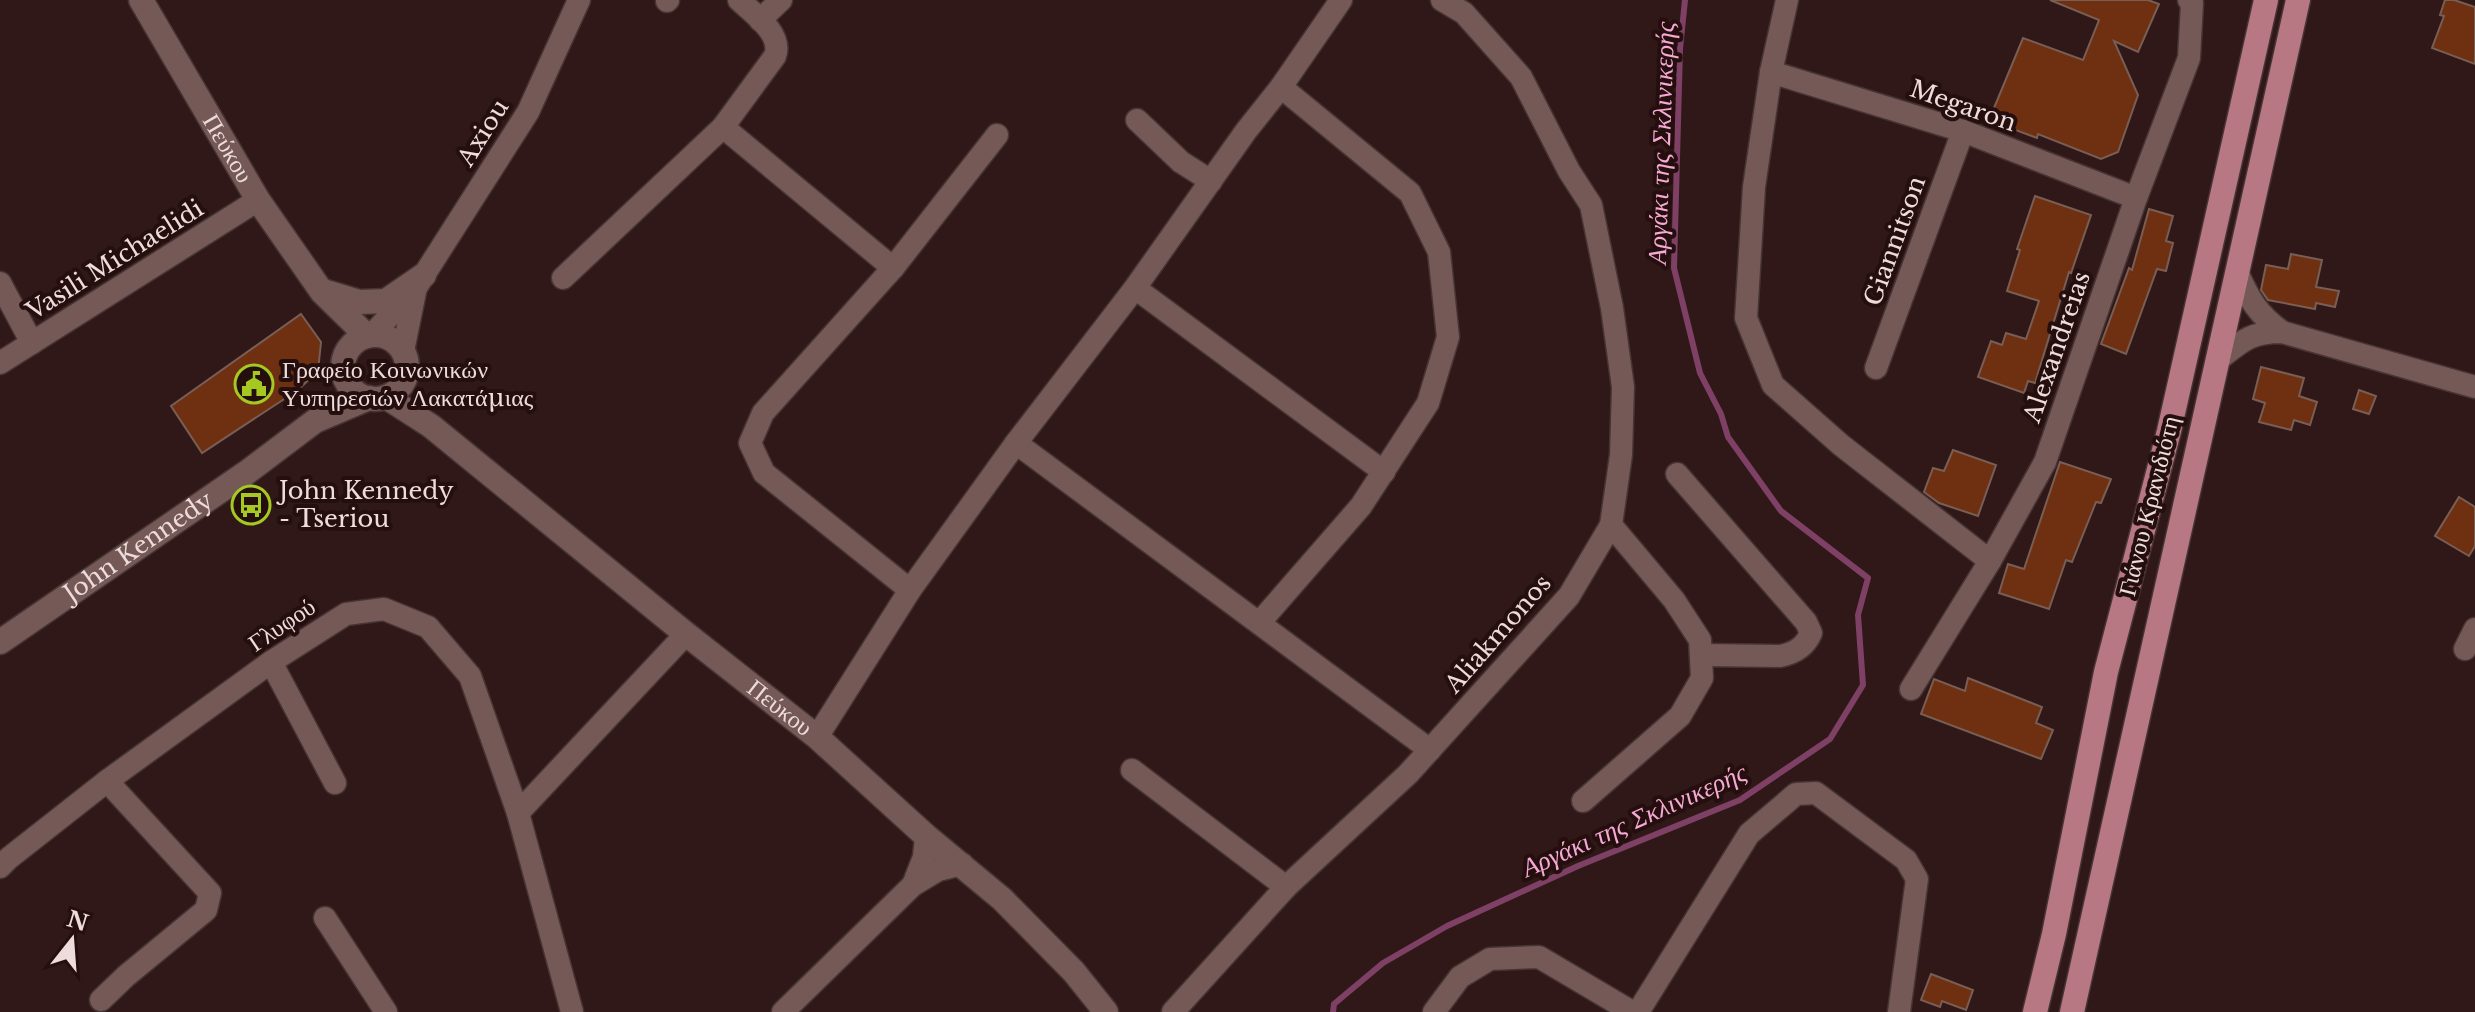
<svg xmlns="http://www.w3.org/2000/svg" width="2475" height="1012" font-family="'Libre Baskerville',serif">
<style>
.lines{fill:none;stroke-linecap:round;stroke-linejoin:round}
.stream{stroke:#7e4065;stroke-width:6}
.building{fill:#6f3012;stroke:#785e54;stroke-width:2}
.street-casing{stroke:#453433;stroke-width:25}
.secondary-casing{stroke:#453433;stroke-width:27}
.primary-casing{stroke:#453433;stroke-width:27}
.street{stroke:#745957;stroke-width:22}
.secondary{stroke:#745957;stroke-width:24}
.primary{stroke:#b77783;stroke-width:24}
.labels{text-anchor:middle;stroke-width:8;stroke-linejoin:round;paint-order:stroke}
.street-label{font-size:24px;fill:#eddcdb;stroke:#250f0e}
.poi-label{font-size:24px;fill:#eddcdb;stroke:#250f0e;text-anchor:start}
.water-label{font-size:26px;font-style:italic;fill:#f5a9d4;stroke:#250f0e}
</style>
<rect width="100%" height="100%" fill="#2f1817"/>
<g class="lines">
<!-- stream -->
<polyline class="stream" points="1333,1012 1334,1004 1383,963 1447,926 1578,866 1740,800 1830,739 1863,685 1858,615 1868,578 1781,511 1728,437 1721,414 1700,373 1674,268 1680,49 1685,0"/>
</g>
<!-- building -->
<g class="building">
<polygon points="2050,0 2148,0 2159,4 2138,52 2114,41 2138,95 2118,152 2101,159 2038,134 2037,138 1989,120 2023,38 2083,60 2099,20"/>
<polygon points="2445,0 2454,0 2475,7 2475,64 2432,48 2444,16 2440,15"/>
<polygon points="2035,196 2091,215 2071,273 2069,272 2035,383 2028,381 2024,393 1978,377 1991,341 2002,345 2006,333 2026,339 2039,301 2007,291 2020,250 2017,249"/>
<polygon points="2149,209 2173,216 2166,241 2173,243 2166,271 2157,269 2126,354 2101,344 2129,268 2132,270"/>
<polygon points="2291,254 2322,260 2316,287 2339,291 2335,307 2316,303 2315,309 2268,300 2261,290 2266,265 2288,269"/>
<polygon points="301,314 321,342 318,371 298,390 202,453 171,406"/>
<polygon points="2261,367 2304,378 2299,396 2317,402 2310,425 2294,420 2291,430 2259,422 2265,403 2253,399"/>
<polygon points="2359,390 2376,396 2369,414 2353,409"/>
<polygon points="1953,450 1996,465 1978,516 1939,503 1924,492 1933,468 1944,471"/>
<polygon points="2060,462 2111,479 2101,503 2096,502 2072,562 2066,560 2049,609 1999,593 2008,564 2024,569"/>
<polygon points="2459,497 2475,507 2475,546 2469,556 2435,536"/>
<polygon points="1968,678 2042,707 2036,723 2053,730 2041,759 1921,714 1934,679 1965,691"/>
<polygon points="1931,974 1973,990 1966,1010 1942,1001 1940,1007 1921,1000"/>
</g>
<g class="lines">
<defs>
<g id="street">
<polyline points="1787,0 1771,72 1754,187 1746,318 1773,385 1841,445 1990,561"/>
<polyline points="667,1 668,0"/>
<polyline points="760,20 781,0"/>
<polyline points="1771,72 1963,131 2136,198"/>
<polyline points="1137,120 1181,162 1211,181"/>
<polyline points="723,127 893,268"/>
<path d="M2238 274C2250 301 2258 314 2282 332"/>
<path d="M563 278 723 127 775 56C783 34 754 14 739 0"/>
<polyline points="0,283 32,343"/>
<polyline points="1135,288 1384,472"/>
<polyline points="372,335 417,286 528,112 579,0"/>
<polyline points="403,351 416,287"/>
<path d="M2218 360C2242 341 2250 332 2282 332L2475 387"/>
<polyline points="0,363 258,200"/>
<polyline points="1876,368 1963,131"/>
<polyline points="1016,443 1430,750"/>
<path d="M1677 474 1806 622 1811 633C1805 647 1795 653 1780 656L1701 655"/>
<polyline points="910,590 764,473 750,443 763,413 893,268 997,135"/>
<polyline points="1260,622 1361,506 1428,403 1448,337 1439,252 1410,193 1281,87"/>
<polyline points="2465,649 2475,629"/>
<polyline points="271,662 335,783"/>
<polyline points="1911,689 1990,561 2045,462 2136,198 2189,58 2192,3 2189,0"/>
<polyline points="817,737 910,590 1016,443 1135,288 1246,131 1281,87 1341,0"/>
<polyline points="1132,770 1286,887"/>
<polyline points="1583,801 1680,716 1702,678 1700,640 1674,600 1611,525"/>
<polyline points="518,813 686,634"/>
<polyline points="0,867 9,858 107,781 271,662 346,614 384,609 428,627 470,676 518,813 572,1012"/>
<polyline points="913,885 924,857 926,836"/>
<polyline points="325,918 386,1012"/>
<polyline points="101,1000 126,976 206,910 210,893 107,781"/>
<polyline points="783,1012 913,885 938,870 962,864"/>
<polyline points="1173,1012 1286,887 1408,774 1569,596 1611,525 1621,455 1623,387 1612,308 1591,205 1569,171 1521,77 1464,13 1442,0"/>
<polyline points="1434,1012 1460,977 1490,959 1539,957 1632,1012"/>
<polyline points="1638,1012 1749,834 1796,794 1816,793 1906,860 1917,879 1899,1012"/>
</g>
<g id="secondary">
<path id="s1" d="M141 0 258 200 322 292 367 336"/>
<polyline points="323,291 359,302 386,301 424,275"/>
<circle cx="375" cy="367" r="32"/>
<path id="s2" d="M386 397 431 426 686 634 817 737 926 836 1002 899 1074 972 1106 1012"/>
<path id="s3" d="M0 642 246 473 315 421 369 398"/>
</g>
<g id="primary">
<polyline points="2035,1012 2054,934 2106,672 2169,431 2266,0"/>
<polyline points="2072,1012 2298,0"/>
</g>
</defs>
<!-- street casing -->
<use href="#street" class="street-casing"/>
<!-- secondary casing -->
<use href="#secondary" class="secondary-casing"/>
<!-- primary casing -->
<use href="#primary" class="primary-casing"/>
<!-- street -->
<use href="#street" class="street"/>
<!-- secondary -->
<use href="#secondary" class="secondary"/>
<!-- primary -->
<use href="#primary" class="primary"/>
</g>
<!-- icons -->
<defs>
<symbol id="civic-ring" viewBox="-11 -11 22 22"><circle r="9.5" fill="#250f0e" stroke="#a5c822" stroke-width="1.5"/><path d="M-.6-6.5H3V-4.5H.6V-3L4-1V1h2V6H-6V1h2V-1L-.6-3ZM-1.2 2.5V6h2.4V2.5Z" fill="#a5c822"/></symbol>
<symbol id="bus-ring" viewBox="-11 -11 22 22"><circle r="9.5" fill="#250f0e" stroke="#a5c822" stroke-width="1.5"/><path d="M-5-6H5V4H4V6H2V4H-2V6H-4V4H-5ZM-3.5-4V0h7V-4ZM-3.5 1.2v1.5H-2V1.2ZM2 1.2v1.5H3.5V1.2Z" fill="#a5c822"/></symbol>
</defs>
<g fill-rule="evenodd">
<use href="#civic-ring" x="232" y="362" width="44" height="44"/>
<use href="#bus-ring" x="229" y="483" width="44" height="44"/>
</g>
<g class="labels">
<!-- street labels -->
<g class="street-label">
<text transform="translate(1963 106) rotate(19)" y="8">Megaron</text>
<text transform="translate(483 133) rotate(-58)" y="8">Axiou</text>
<text dy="8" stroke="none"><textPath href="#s1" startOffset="172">Πεύκου</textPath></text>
<text transform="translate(1895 241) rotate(-70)" y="8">Giannitson</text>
<text transform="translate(115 260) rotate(-32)" y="8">Vasili Michaelidi</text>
<text transform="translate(2057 347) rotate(-71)" y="8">Alexandreias</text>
<text transform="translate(2149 506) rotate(-76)" y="8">Γιάνου Κρανιδιότη</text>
<text dy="8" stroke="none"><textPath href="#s3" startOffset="168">John Kennedy</textPath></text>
<text transform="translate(282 625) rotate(-34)" y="8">Γλυφού</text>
<text transform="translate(1498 634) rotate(-49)" y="8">Aliakmonos</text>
<text dy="8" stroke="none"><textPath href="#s2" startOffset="502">Πεύκου</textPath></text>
</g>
<!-- poi labels -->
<g class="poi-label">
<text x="282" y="378">Γραφείο Κοινωνικών<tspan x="282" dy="28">Υυπηρεσιών Λακατάμιας</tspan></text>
<text x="279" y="499">John Kennedy<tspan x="279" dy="28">- Tseriou</tspan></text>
</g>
<!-- water labels -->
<g class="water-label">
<text transform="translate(1661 143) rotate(-88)" y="9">Αργάκι της Σκλινικερής</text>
<text transform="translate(1634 820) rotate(-24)" y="9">Αργάκι της Σκλινικερής</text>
</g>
</g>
<!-- north arrow -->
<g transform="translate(72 940) rotate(17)" stroke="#250f0e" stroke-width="6" paint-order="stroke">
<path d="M0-6L14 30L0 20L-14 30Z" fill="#eddcdb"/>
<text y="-12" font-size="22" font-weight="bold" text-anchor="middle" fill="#eddcdb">N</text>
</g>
</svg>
